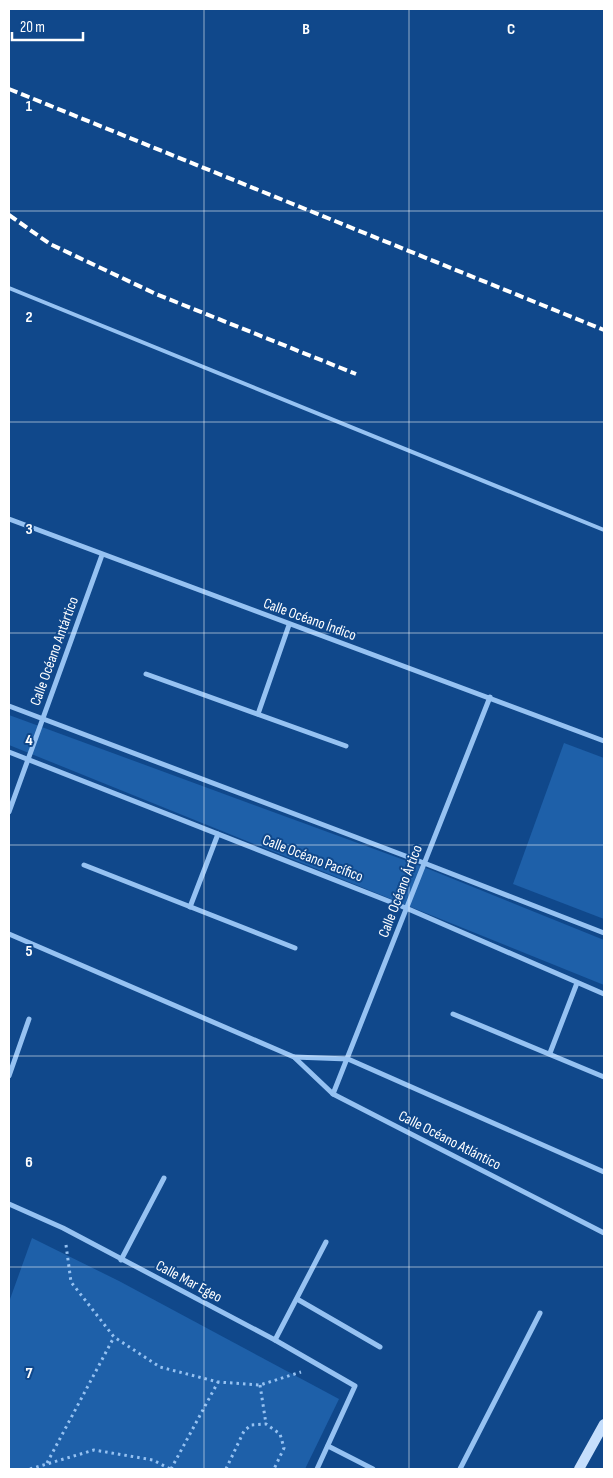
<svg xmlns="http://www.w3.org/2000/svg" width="613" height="1478" font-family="'Sofia Sans Condensed',sans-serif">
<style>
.green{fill:#1e60a9}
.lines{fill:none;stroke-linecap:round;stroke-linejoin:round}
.path{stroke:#96c2f2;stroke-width:3;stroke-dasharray:2.5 4;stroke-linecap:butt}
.lane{stroke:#96c2f2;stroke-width:4}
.street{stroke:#96c2f2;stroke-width:5}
.secondary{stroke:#c5defc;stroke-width:10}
.rail{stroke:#fff;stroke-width:4;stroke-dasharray:9 4;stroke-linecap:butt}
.grid{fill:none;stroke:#fff;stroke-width:1;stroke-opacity:0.55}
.labels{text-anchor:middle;stroke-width:4;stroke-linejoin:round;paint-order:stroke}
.street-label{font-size:15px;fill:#fff;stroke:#10488b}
.grid-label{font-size:16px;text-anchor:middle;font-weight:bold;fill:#fff;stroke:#10488b;stroke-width:4;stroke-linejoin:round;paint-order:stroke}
</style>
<rect width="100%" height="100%" fill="#10488b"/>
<!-- green -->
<g class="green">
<polygon points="9,715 426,868 604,940 604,985 9,745"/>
<polygon points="564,743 604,758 604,919 513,884"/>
<polygon points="32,1238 119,1281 339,1399 305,1469 9,1469 9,1302"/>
</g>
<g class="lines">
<!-- path -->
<g class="path">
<polyline points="66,1245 71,1282 114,1337 160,1367 218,1382 260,1385 301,1372"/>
<polyline points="260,1385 266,1424"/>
<polyline points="47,1463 114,1337"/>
<polyline points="30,1469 94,1450 153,1460 170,1469"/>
<polyline points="171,1469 218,1382"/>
<polyline points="226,1469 244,1431 251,1425 266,1424 280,1434 284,1448 274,1469"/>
</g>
<!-- lane -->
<polyline class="lane" points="9,288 604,530"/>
<!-- street -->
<g class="street">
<polyline points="9,519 604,741"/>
<polyline points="146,674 346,746"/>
<polyline points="9,706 424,863 604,933"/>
<polyline points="258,714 289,625"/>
<polyline points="9,752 406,908 604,994"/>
<polyline points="9,812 102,555"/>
<polyline points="84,865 295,948"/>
<polyline points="190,907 218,834"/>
<polyline points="9,934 294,1057 333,1094 604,1233"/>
<polyline points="453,1014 604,1077"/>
<polyline points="550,1053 577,983"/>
<polyline points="294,1057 348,1059 604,1172"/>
<polyline points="9,1076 29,1019"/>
<polyline points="333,1094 490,697"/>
<polyline points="9,1204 63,1228 275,1340 355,1386 317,1469"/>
<polyline points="121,1260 164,1178"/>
<polyline points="297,1299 380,1347"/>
<polyline points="275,1340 326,1242"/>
<polyline points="328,1446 373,1469"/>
<polyline points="460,1469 540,1313"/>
</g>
<!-- secondary -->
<polyline class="secondary" points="579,1469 604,1424"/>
<!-- rail -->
<g class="rail">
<polyline points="9,89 604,330"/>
<polyline points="9,215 50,244 156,294 356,374"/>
</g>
</g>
<!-- grid -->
<path class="grid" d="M204 9V1469M409 9V1469M9 211H604M9 422H604M9 633H604M9 845H604M9 1056H604M9 1267H604"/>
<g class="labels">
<!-- street labels -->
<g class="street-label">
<text transform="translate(310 619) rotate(20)" y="5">Calle Océano Índico</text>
<text transform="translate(54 651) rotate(-70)" y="5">Calle Océano Antártico</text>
<text transform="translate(313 858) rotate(21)" y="5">Calle Océano Pacífico</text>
<text transform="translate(400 891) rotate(-69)" y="5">Calle Océano Ártico</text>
<text transform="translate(450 1140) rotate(27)" y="5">Calle Océano Atlántico</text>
<text transform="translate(189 1281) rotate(28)" y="5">Calle Mar Egeo</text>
</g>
</g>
<g class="grid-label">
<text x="306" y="34">B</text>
<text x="511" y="34">C</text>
<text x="29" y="111">1</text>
<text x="29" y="322">2</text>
<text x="29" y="534">3</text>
<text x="29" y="745">4</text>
<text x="29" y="956">5</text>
<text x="29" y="1167">6</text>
<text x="29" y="1378">7</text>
</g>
<!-- border -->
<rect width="613" height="1478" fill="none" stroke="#ffffff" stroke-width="20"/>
<!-- scale -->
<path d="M12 32v8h71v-8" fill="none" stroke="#ffffff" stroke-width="2.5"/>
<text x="20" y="32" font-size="15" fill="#ffffff" stroke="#10488b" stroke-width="4" paint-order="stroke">20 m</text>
</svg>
